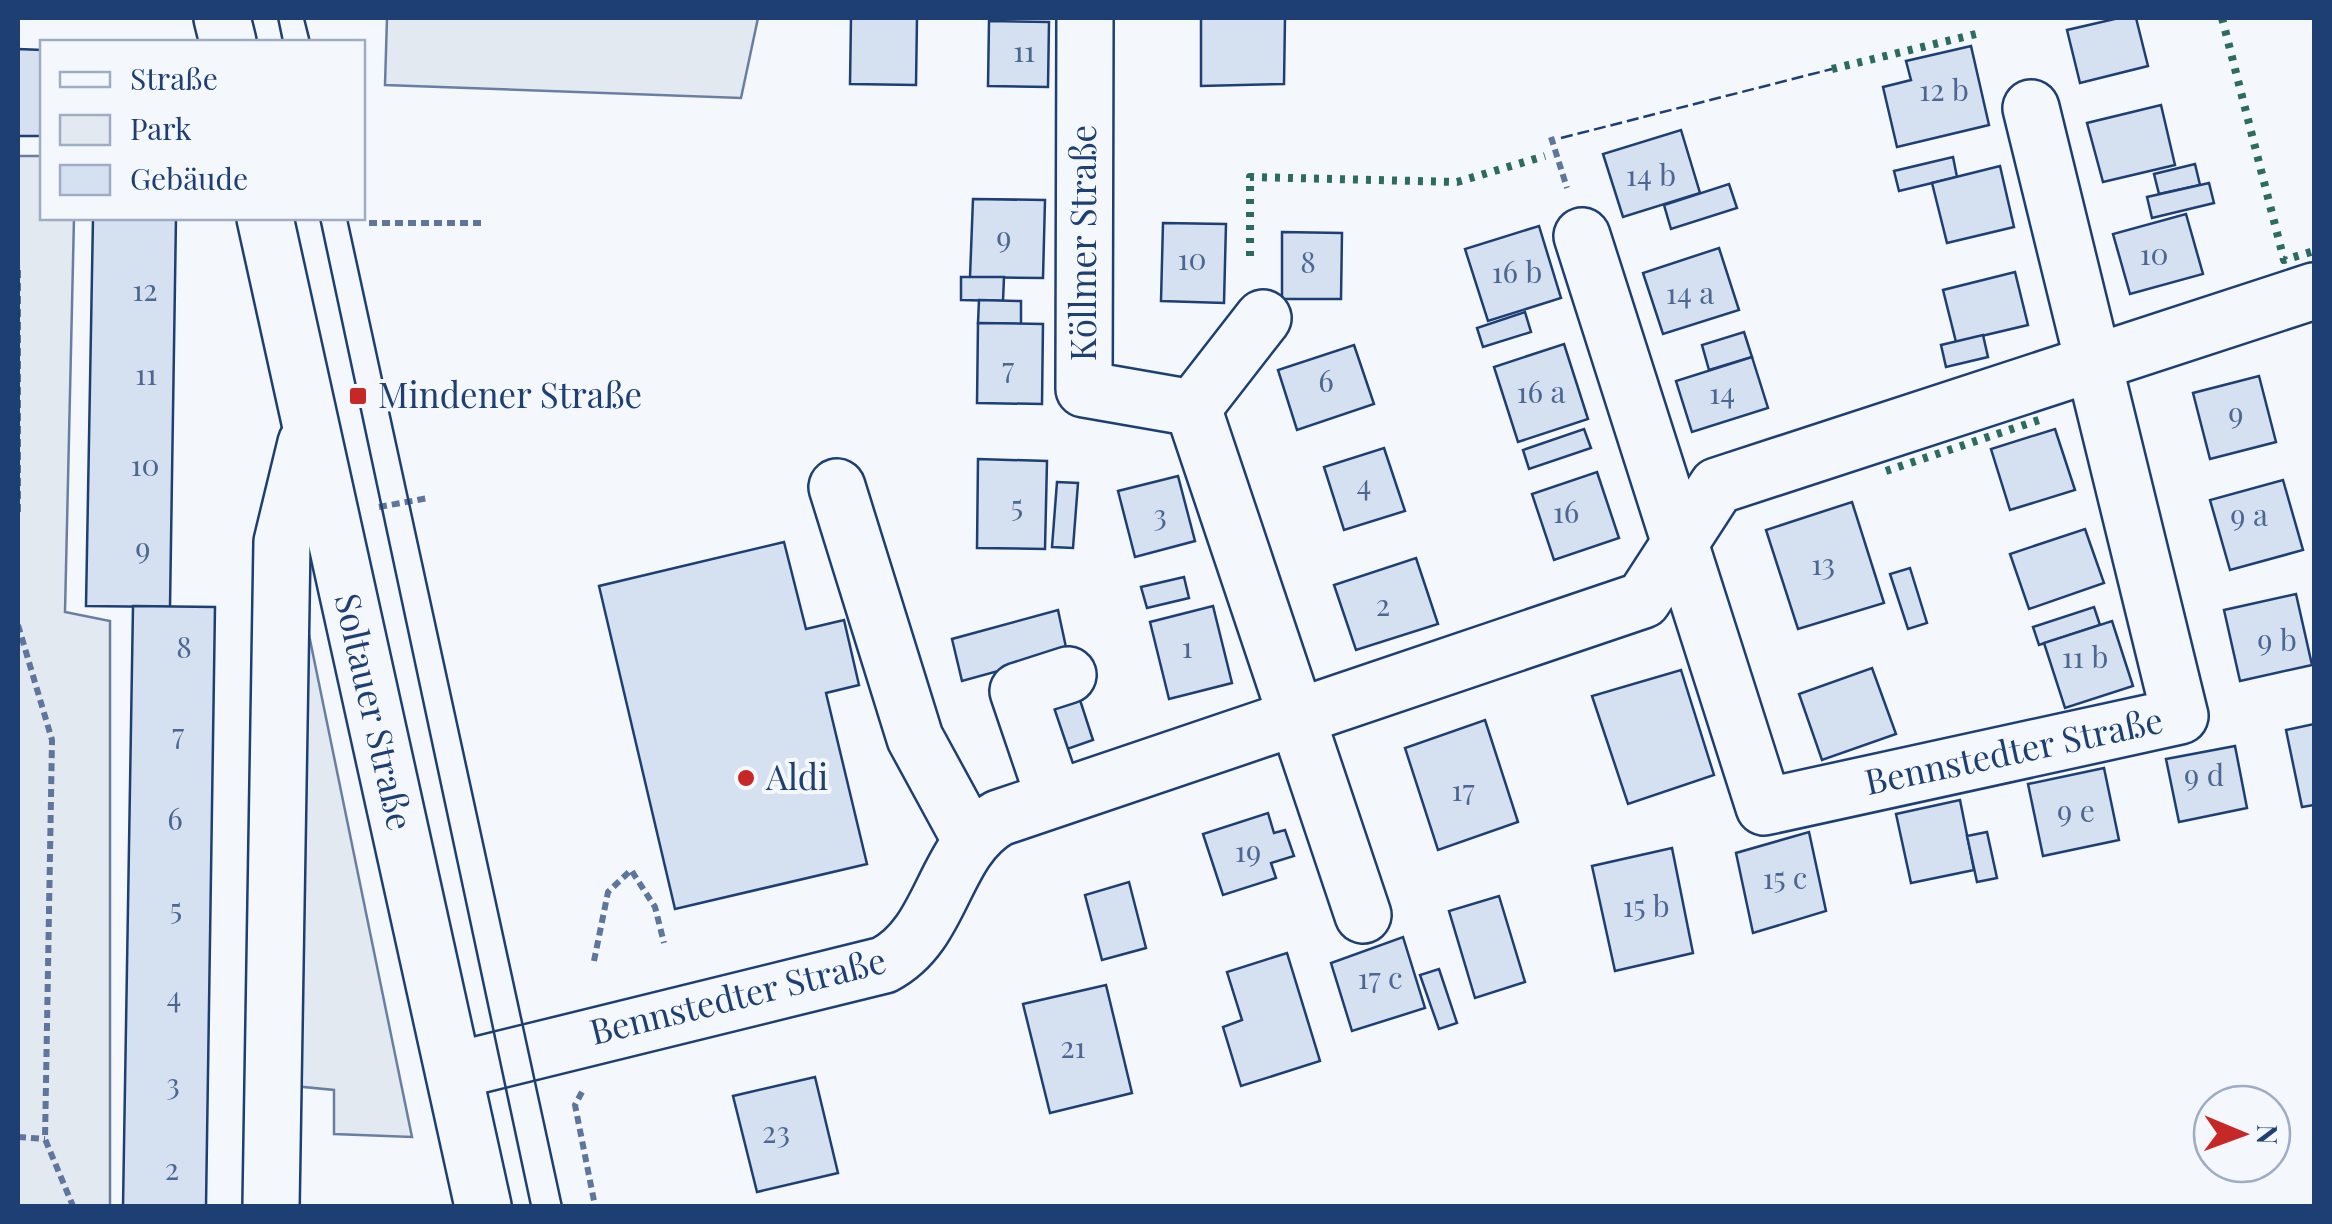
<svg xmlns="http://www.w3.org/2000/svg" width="2332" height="1224" font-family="'Playfair Display',serif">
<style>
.green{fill:#e3e9f0;stroke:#687fa3;stroke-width:2.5}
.building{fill:#d5e0f0;stroke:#1d3f73;stroke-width:2.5}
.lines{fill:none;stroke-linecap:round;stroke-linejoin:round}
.minor-casing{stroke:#1d3f73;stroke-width:60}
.path{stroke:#5e769c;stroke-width:6;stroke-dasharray:8 5;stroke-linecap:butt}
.minor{stroke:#f4f7fb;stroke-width:55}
.tram{stroke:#1d3f73;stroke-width:2.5}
.hedge{stroke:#2c6c60;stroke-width:8;stroke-dasharray:5 8;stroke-linecap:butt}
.fence{stroke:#1d3f73;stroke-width:2.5;stroke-dasharray:12 5;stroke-linecap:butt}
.poi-dot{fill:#c62828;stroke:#f4f7fb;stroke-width:4}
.labels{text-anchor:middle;stroke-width:8;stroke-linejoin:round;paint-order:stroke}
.number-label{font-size:30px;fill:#4b6792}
.street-label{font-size:35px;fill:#1d3f73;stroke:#f4f7fb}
.poi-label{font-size:35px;fill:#1d3f73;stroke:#f4f7fb;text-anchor:start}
</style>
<rect width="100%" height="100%" fill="#f4f7fb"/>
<!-- green -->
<g class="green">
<polygon points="387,18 758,18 741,98 385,85"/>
<polygon points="18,156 42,156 42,218 74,218 65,612 110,621 110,1206 18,1206"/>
<polygon points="300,591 412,1137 334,1134 334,1090 294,1086"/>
</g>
<!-- building -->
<g class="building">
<polygon points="851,18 917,18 916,85 850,84"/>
<polygon points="1201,18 1285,18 1284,84 1201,86"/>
<polygon points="2119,18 2136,18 2148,66 2080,83 2067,30"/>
<polygon points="989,21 1049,22 1048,87 988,86"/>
<polygon points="1971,46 1989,125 1897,147 1883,87 1911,80 1906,61"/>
<polygon points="18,49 42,50 42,136 18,136"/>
<polygon points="2161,105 2175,165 2103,182 2087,123"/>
<polygon points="1681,130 1700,193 1623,217 1603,154"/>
<polygon points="1953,157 1957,177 1899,191 1894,171"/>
<polygon points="2195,164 2200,185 2159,194 2154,174"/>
<polygon points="2000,166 2014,227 1947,243 1932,183"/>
<polygon points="2209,183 2214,203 2152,218 2147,197"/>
<polygon points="1729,184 1737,208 1671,229 1664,205"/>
<polygon points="973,199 1045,200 1043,278 970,277"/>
<polygon points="2186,214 2203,274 2130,294 2113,234"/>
<polygon points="93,218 176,218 170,607 86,606"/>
<polygon points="1163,223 1226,224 1224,303 1161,301"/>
<polygon points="1539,226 1561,298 1488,321 1465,249"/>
<polygon points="1282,232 1342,233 1341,299 1282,299"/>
<polygon points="1719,248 1739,310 1663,334 1643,273"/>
<polygon points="2015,272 2028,325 1956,342 1943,290"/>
<polygon points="961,277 1004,277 1003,301 961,300"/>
<polygon points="979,300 1021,301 1021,324 978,323"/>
<polygon points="1525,312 1531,332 1483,347 1477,328"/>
<polygon points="978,323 1043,324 1042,404 977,403"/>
<polygon points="1744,332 1752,357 1709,370 1702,345"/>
<polygon points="1983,335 1988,357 1946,367 1941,345"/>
<polygon points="1564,344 1588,419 1518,442 1494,367"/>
<polygon points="1354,345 1374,404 1297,430 1278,370"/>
<polygon points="1752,357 1768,408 1692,432 1676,381"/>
<polygon points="2259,376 2276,442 2210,459 2193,393"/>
<polygon points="1584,429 1591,448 1529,469 1523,450"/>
<polygon points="2055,429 2075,490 2010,510 1991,449"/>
<polygon points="1384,448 1405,511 1344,530 1324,467"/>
<polygon points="978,459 1047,461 1045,549 977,548"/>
<polygon points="1597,472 1619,538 1554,560 1532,494"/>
<polygon points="1178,476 1195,541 1135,557 1118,491"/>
<polygon points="2283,480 2303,550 2230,570 2210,500"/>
<polygon points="1057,482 1078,483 1073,548 1052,547"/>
<polygon points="1852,502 1884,603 1798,629 1766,530"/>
<polygon points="2085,529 2104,583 2029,609 2010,554"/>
<polygon points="784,542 806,629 844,620 859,685 826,693 867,864 675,909 599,586"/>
<polygon points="1416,558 1438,624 1356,650 1334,585"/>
<polygon points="1910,568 1927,623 1908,629 1890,574"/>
<polygon points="1184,577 1189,598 1147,608 1141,587"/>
<polygon points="2296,594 2312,665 2240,681 2224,610"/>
<polygon points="133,606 215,607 206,1206 123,1206"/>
<polygon points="1213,606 1232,683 1169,699 1150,622"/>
<polygon points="2094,607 2100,625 2039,645 2033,627"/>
<polygon points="1058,610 1067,652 962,681 952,639"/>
<polygon points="2112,621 2133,686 2065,708 2044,643"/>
<polygon points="1872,668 1896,734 1822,760 1799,694"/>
<polygon points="1681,670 1714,775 1628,804 1592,696"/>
<polygon points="1080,700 1093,740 1053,754 1040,713"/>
<polygon points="1485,720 1518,822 1438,850 1405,748"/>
<polygon points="2314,724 2314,805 2302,807 2286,730"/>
<polygon points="2235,746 2247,808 2179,822 2166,759"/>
<polygon points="2104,768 2119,840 2043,856 2028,784"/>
<polygon points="1960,800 1974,870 1911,883 1896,814"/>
<polygon points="1268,813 1274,833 1285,830 1294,856 1271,863 1276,878 1223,895 1203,834"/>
<polygon points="1809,832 1826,911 1753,933 1736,853"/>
<polygon points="1987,832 1997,878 1977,882 1967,836"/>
<polygon points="1672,848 1693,953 1615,971 1592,866"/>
<polygon points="1129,882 1146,948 1102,960 1085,895"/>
<polygon points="1499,896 1525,982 1475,998 1449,911"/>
<polygon points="1403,937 1425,1008 1352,1031 1331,963"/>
<polygon points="1287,953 1320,1061 1241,1086 1223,1027 1242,1020 1227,972"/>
<polygon points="1439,969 1457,1023 1439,1029 1420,975"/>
<polygon points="1106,985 1132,1093 1050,1113 1023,1004"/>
<polygon points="815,1077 838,1173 757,1192 733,1096"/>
</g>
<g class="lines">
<defs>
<g id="minor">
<polyline points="222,18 228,42"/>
<polyline points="1085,18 1084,389 1193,408 1363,915"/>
<polyline points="265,218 483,1206"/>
<polyline points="1582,236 1764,807 2180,716 2031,108"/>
<polyline points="1193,408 1263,318"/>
<polyline points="837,487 915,738 970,839"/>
<polyline points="1054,797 1018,691 1068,675"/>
<path d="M454 1071 884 965C944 934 942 850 999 818L1643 600 1717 486 2314 291"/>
<polyline points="271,1206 282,542 306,443"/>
</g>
</defs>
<!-- minor casing -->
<use href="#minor" class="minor-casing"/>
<!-- path -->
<g class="path">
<polyline points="1551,137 1567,188"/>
<polyline points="369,223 482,223"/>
<polyline points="18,270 18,513"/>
<polyline points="379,507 428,498"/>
<polyline points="18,625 52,740 45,1139 73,1206"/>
<polyline points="594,961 608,892 631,870 655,907 664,943"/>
<polyline points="582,1092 575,1105 595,1206"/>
<polyline points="18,1137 45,1139"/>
</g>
<!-- minor -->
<use href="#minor" class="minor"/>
<!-- tram -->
<g class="tram">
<polyline points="278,18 283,42"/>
<polyline points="304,18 310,42"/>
<polyline points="320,218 531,1206"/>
<polyline points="347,218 562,1206"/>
</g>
<!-- hedge -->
<g class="hedge">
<polyline points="2222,18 2284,260 2314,251"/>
<polyline points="1832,69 1976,34"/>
<polyline points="1250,256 1250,177 1457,182 1545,156"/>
<polyline points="1886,471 2039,420"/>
</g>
<!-- fence -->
<polyline class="fence" points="1561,138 1832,69"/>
</g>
<!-- markers -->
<g class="poi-dot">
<rect x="348" y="386" width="20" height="20" rx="5"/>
<circle cx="746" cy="778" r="10"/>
</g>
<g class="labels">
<!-- number labels -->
<g class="number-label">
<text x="1024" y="62">11</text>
<text x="1944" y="101">12 b</text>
<text x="1651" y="186">14 b</text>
<text x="1004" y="248">9</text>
<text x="2154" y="265">10</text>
<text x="1192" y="270">10</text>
<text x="1308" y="273">8</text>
<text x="1517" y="283">16 b</text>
<text x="145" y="301">12</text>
<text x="1690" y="304">14 a</text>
<text x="1008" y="379">7</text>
<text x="146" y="385">11</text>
<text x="1326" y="392">6</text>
<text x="1541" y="403">16 a</text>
<text x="1722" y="404">14</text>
<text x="2236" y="424">9</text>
<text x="145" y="476">10</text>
<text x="1364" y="496">4</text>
<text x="1017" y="517">5</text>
<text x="1566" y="523">16</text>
<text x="1160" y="526">3</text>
<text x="2249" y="526">9 a</text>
<text x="143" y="559">9</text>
<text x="1823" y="575">13</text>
<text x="1383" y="616">2</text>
<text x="2277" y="651">9 b</text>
<text x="184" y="658">8</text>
<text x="1187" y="658">1</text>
<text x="2085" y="668">11 b</text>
<text x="178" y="745">7</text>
<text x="2204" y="786">9 d</text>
<text x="1463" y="801">17</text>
<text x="2076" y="822">9 e</text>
<text x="175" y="830">6</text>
<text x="1248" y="862">19</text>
<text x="1785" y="889">15 c</text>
<text x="1646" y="917">15 b</text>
<text x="176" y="920">5</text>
<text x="1380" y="989">17 c</text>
<text x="174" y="1008">4</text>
<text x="1073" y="1058">21</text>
<text x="173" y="1095">3</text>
<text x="776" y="1143">23</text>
<text x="172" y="1180">2</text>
</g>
<!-- street labels -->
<g class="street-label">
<text transform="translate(1084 243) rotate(-90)" y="12">Köllmer Straße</text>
<text transform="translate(373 712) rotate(77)" y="12">Soltauer Straße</text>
<text transform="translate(2014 752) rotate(-12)" y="12">Bennstedter Straße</text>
<text transform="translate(738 997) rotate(-14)" y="12">Bennstedter Straße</text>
</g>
<!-- poi labels -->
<g class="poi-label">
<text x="378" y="408">Mindener Straße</text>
<text x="766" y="790">Aldi</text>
</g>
</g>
<!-- border -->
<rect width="2332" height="1224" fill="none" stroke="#1d3f73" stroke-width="40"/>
<!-- legend -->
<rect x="40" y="40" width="325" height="180" fill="#f4f7fb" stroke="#9eadc5" stroke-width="2.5"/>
<rect x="60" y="72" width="50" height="15" fill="#f4f7fb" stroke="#9eadc5" stroke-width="2.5"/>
<text x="130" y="90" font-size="30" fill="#1d3f73">Straße</text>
<rect x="60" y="115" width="50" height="30" fill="#e3e9f0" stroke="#9eadc5" stroke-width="2.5"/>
<text x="130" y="140" font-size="30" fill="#1d3f73">Park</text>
<rect x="60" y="165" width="50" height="30" fill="#d5e0f0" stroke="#9eadc5" stroke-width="2.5"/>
<text x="130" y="190" font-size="30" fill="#1d3f73">Gebäude</text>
<!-- north arrow -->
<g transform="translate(2242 1134) rotate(91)"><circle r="48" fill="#f4f7fb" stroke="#9eadc5" stroke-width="2.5"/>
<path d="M0-8L18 38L0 25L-18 38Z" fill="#c62828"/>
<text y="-15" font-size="28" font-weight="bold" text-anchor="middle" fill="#1d3f73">N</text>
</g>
</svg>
